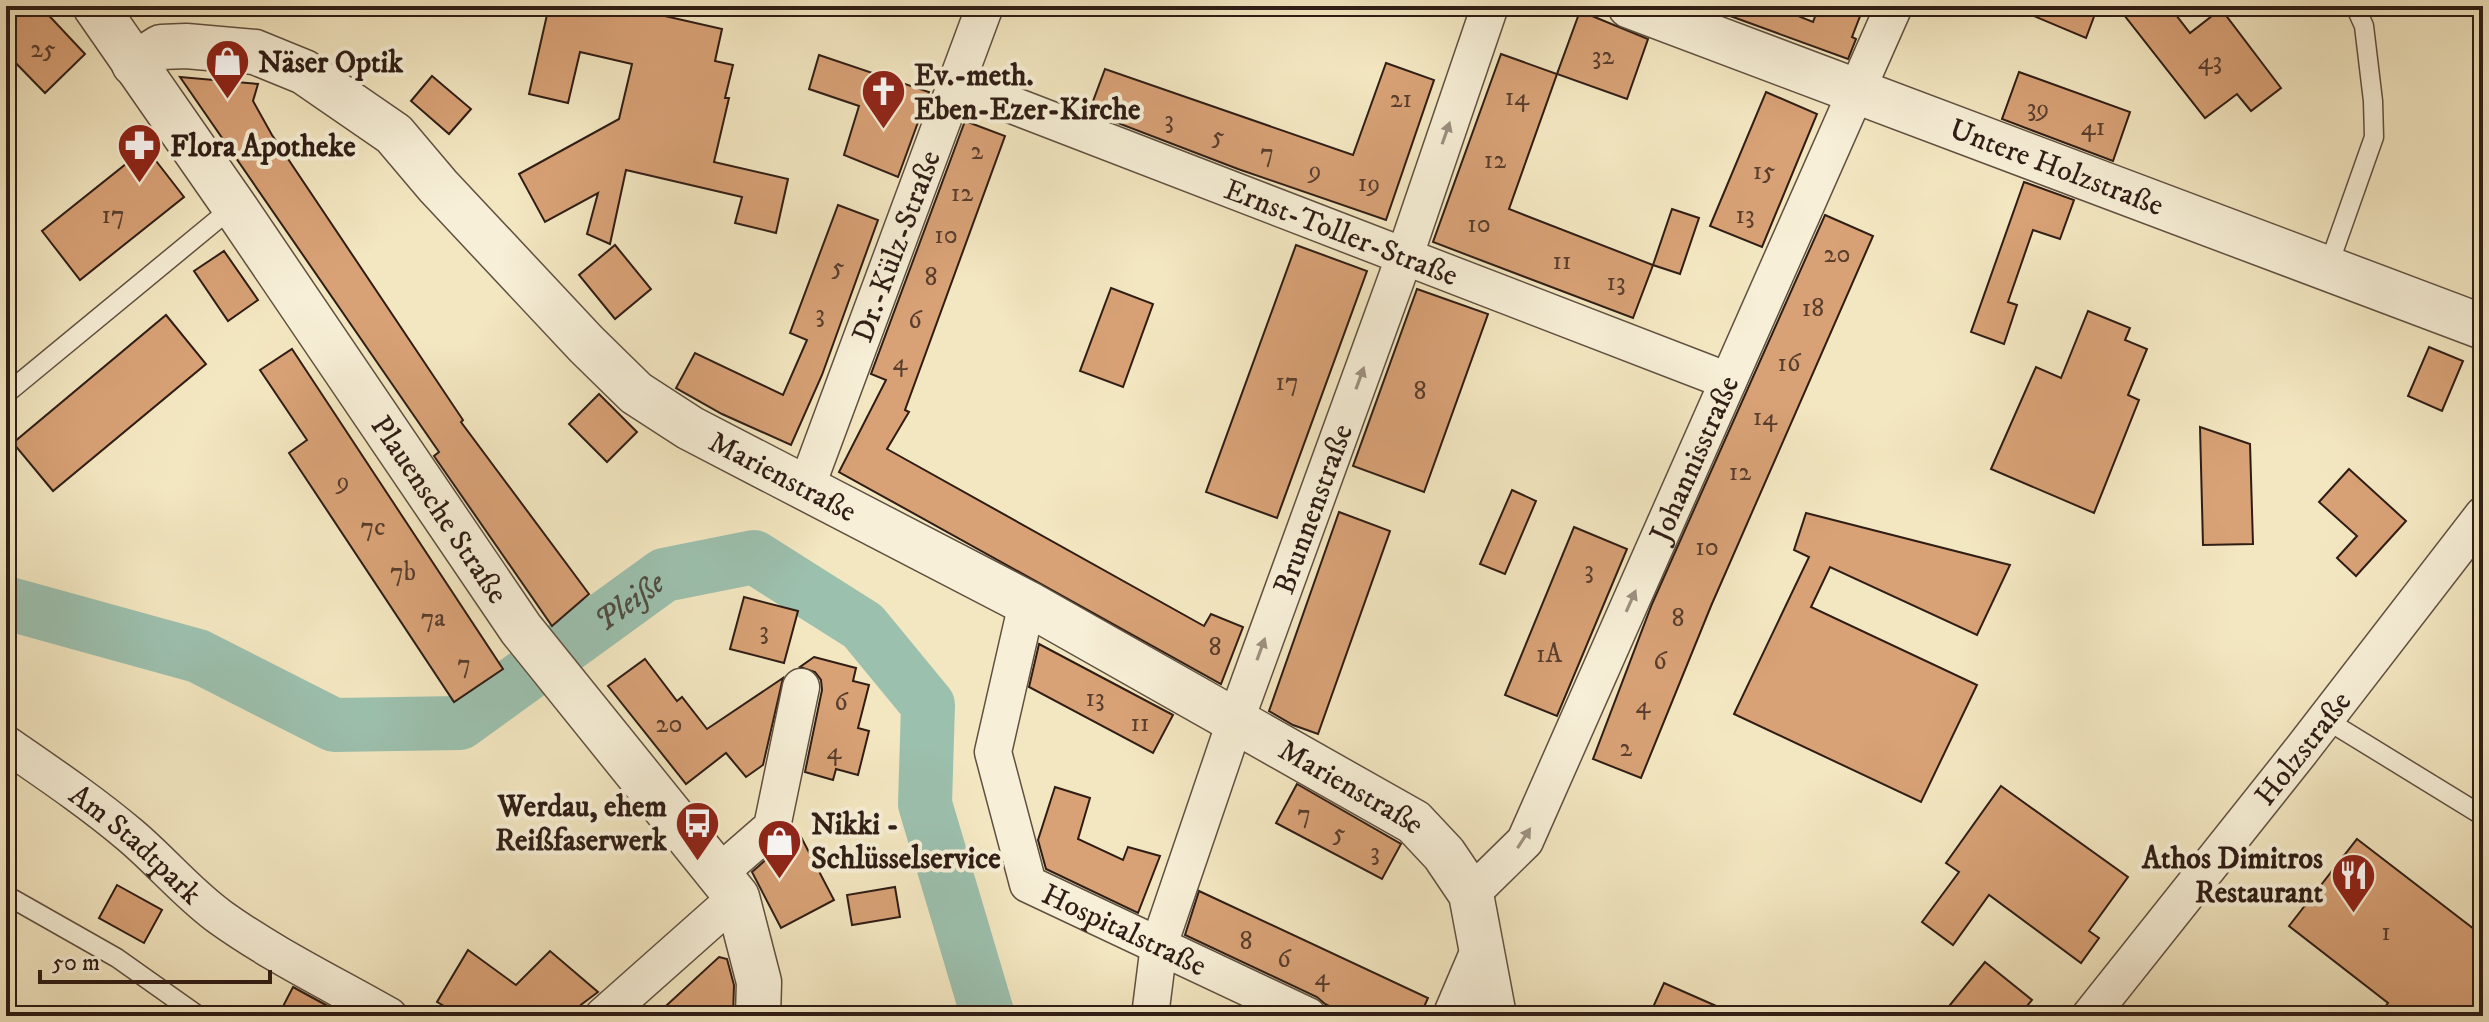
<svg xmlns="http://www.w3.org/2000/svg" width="2489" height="1022" font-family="'IM FELL DW Pica',serif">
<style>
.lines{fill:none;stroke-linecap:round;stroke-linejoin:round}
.river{stroke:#9cc0ae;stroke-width:54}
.building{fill:#d8a176;stroke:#2f1d15;stroke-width:2}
.service-casing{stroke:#605040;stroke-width:21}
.minor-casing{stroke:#605040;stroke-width:39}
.tertiary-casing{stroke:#605040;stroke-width:47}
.service{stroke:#f7efd7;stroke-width:18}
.minor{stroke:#f7efd7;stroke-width:36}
.tertiary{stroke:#f7efd7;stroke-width:44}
.oneway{fill:#9d9080}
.labels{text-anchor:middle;stroke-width:8;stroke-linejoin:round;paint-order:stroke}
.number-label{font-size:26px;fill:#593e2d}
.poi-label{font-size:30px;font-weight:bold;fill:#2f1d15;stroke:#f7efd7;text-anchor:start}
.street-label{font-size:30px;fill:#2f1d15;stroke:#f7efd7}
.water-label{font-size:32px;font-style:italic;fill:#504e43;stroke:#f7efd7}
</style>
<rect width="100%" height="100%" fill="#f3e7c1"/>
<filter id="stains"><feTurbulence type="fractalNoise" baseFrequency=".0025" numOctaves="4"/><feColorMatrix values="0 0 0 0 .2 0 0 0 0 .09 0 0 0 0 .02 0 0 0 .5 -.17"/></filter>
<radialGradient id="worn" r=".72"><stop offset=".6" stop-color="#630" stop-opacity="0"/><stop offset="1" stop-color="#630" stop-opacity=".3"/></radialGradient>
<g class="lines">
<!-- river -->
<path class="river" id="s1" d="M6 603 198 656 334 725 460 723 664 575 754 557 863 626 928 705 925 804 988 1016"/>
</g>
<!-- building -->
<g class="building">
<polygon points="6,6 40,6 85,54 45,93 6,53"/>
<polygon points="549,6 621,6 722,29 715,61 733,65 725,98 729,98 714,162 788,179 776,233 735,223 742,197 626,170 610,244 587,234 598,193 545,222 519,174 619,119 632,64 580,52 568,103 529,94"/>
<polygon points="1711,6 1773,6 1813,22 1819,6 1864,6 1852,37 1856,39 1848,59 1711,9"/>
<polygon points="2010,6 2098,6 2086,38"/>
<polygon points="2117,6 2169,6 2190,33 2221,9 2281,88 2251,111 2237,94 2205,118"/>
<polygon points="1580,11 1648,39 1627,99 1557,74"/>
<polygon points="1501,54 1557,74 1509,209 1653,265 1633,318 1433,242"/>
<polygon points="819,55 929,92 898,177 844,155 859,106 809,89"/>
<polygon points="1386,63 1434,80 1386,220 1238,169 1089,112 1105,69 1353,155"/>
<polygon points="2019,72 2130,112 2113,161 2002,119"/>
<polygon points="432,76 471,109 449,134 411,101"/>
<polygon points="180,77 258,84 253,101 272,135 463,420 461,422 589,594 552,626 434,456 439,452"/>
<polygon points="1766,92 1817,114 1762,247 1710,226"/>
<polygon points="965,121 1005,136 905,410 909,412 887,449 1204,626 1211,614 1243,627 1221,684 839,472 886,380 871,374"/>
<polygon points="146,148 184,197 80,280 42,231"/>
<polygon points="2024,182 2074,200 2060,239 2033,230 2008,302 2017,305 2004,344 1971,332"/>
<polygon points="838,205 878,220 822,375 791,445 722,414 676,388 695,353 783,395 807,340 790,333"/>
<polygon points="1672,209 1699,218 1680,274 1653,265"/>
<polygon points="1825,215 1873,236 1711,606 1641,778 1593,759 1652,604"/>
<polygon points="615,245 651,289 615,319 579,275"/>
<polygon points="1296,245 1367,271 1277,518 1206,492"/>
<polygon points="224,251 258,300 228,321 194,271"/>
<polygon points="1111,288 1153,304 1123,387 1080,371"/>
<polygon points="1417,289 1488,314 1424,492 1353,466"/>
<polygon points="2088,311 2130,328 2125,340 2147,349 2128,395 2139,400 2094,513 1991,469 2036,367 2061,378"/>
<polygon points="166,315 206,364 53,491 13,443"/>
<polygon points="2429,347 2463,361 2442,411 2408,396"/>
<polygon points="292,349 503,669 454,702 289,453 307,440 260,370"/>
<polygon points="599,394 637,432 607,462 569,424"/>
<polygon points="2200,427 2250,444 2253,544 2203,545"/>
<polygon points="2349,469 2406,521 2356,576 2337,558 2357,536 2319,502"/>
<polygon points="1512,490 1536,501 1505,574 1480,564"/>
<polygon points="1339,512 1390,531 1318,734 1293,725 1269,711"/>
<polygon points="1806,513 2010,565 1977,635 1830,567 1811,607 1977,685 1921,802 1734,714 1809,557 1794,550"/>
<polygon points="1574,527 1627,549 1557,716 1505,695"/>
<polygon points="744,597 798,611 784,663 730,649"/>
<polygon points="1039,644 1173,715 1153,753 1029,687"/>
<polygon points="814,657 856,668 853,681 869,685 858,728 869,731 858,775 836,769 833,780 805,772 822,690 821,680 815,672 800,667"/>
<polygon points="645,659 677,701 682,697 707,729 783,678 763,765 746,777 726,753 686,784 608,686"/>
<polygon points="1297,784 1401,844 1382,879 1276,823"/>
<polygon points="2001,786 2128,877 2089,931 2099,938 2081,963 1989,895 1953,945 1922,922 1959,872 1946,863"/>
<polygon points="1055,787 1090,798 1078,839 1123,860 1128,847 1160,856 1138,913 1046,869 1038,840"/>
<polygon points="801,837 834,900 781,928 752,872 779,848"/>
<polygon points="2357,839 2483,936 2483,1016 2378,1016 2388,1003 2289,926"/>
<polygon points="117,885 162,910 144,943 99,918"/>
<polygon points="895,887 900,917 852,925 847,895"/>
<polygon points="1199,891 1428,998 1420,1016 1350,1016 1325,1004 1317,997 1185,935"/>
<polygon points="468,950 516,985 550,951 598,992 566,1016 462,1016 437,1002"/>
<polygon points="719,957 727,959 734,985 733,1016 655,1016"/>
<polygon points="1985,962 2032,1000 2019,1016 1941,1016"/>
<polygon points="1664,983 1739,1016 1649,1016"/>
<polygon points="293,987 315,999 346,1016 278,1016"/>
</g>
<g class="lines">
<defs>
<g id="service">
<polyline points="2328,267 2374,137 2373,101 2364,26 2355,6"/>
<polyline points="6,394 234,206"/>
<polyline points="2325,719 2483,816"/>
<polyline points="13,899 117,958 199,1016"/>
</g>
<g id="minor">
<path id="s2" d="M955 83 1728 381"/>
<path id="s3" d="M806 488 985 6"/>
<path id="s4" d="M1027 603 993 752 1028 884 1308 1016"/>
<path id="s5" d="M6 744C48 773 91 802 130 835 161 861 187 893 220 917 273 955 333 984 389 1016"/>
<polyline points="718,874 772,827 801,687"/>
<path id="s6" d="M1471 894 1525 841 1894 6"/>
<polyline points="603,1016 737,897"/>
<path id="s7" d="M1150 1016 1159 945 1235 722 1405 255 1490 6"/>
<polyline points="1451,1016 1480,948"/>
<path id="s8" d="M2090 1016 2300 752 2483 515"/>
</g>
<g id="tertiary">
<path id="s9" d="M95 6 234 206 521 629 737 897 759 982 758 1016"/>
<path id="s10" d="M1630 6 2483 327"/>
<path id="s11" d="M134 64 161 47 186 46 255 52 304 72 394 134 438 186 586 344 636 393 690 428 1027 603 1414 822 1444 854 1471 894 1494 1016"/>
</g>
</defs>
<!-- service casing -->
<use href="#service" class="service-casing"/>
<!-- minor casing -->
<use href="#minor" class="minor-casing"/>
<!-- tertiary casing -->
<use href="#tertiary" class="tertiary-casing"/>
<!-- service -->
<use href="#service" class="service"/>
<!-- minor -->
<use href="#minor" class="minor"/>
<!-- tertiary -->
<use href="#tertiary" class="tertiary"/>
</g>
<!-- one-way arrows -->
<defs><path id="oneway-solid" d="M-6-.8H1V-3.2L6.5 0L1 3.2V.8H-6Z" transform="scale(2)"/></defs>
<g class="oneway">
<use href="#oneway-solid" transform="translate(1446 133) rotate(-71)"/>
<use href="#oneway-solid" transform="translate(1360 378) rotate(-70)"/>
<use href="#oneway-solid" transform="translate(1631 601) rotate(-66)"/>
<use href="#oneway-solid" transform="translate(1261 649) rotate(-70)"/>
<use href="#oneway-solid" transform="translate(1524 838) rotate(-57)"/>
</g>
<!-- icons -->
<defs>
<symbol id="shop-pin" viewBox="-11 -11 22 30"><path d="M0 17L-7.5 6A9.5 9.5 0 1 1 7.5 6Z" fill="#8f2418" stroke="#f7efd7"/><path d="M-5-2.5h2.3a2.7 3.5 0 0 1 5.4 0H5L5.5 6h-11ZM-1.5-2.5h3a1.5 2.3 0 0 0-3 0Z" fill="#fff"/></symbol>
<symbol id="church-pin" viewBox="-11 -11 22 30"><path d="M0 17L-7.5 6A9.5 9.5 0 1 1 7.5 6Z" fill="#8f2418" stroke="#f7efd7"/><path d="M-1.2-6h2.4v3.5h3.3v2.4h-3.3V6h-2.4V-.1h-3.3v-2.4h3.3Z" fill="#fff"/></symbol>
<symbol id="pharmacy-pin" viewBox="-11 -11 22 30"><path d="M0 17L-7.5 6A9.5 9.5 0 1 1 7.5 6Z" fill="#8f2418" stroke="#f7efd7"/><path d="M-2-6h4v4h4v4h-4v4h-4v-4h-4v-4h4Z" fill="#fff"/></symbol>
<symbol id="bus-pin" viewBox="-11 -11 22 30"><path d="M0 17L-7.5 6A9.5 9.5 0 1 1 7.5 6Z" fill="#8f2418" stroke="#f7efd7"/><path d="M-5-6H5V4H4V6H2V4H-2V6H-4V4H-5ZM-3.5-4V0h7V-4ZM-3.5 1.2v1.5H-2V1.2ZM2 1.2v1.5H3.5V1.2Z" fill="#fff"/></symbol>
<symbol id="restaurant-pin" viewBox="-11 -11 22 30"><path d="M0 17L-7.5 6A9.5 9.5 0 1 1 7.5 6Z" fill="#8f2418" stroke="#f7efd7"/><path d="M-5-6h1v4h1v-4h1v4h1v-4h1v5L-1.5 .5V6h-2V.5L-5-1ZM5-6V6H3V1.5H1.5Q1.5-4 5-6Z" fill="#fff"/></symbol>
</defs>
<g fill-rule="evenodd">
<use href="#shop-pin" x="202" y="36" width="51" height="69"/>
<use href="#church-pin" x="858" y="66" width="51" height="69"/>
<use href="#pharmacy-pin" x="114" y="120" width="51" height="69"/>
<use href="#bus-pin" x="672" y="798" width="51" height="69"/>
<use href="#shop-pin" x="754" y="816" width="51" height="69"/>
<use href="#restaurant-pin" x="2328" y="850" width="51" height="69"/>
</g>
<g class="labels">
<!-- number labels -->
<g class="number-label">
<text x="43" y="57">25</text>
<text x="1603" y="64">32</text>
<text x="2210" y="69">43</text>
<text x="1517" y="105">14</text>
<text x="1401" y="107">21</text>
<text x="2038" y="116">39</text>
<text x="1169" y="128">3</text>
<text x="2093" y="135">41</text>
<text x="1218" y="144">5</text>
<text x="977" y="159">2</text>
<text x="1267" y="161">7</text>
<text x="1495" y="168">12</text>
<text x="1315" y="178">9</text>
<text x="1764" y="179">15</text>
<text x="1369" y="191">19</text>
<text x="962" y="201">12</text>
<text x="113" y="223">17</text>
<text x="1745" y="223">13</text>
<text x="1479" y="232">10</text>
<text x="946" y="243">10</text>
<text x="1837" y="262">20</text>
<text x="1562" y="269">11</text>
<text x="838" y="275">5</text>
<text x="931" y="285">8</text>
<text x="1616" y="290">13</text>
<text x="1813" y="316">18</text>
<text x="820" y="322">3</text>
<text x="915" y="328">6</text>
<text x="900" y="370">4</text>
<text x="1789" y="371">16</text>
<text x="1287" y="390">17</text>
<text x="1420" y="399">8</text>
<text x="1765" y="425">14</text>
<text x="1740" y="480">12</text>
<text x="343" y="489">9</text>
<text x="373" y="535">7c</text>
<text x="1707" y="555">10</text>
<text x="1589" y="578">3</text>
<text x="403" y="580">7b</text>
<text x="433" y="626">7a</text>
<text x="1678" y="626">8</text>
<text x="764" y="639">3</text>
<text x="1215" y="655">8</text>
<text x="1549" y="662">1A</text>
<text x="1660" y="669">6</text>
<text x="464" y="672">7</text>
<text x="1095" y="706">13</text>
<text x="841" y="710">6</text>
<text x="1643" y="713">4</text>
<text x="1140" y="731">11</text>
<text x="669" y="732">20</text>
<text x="1626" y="756">2</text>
<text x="834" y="759">4</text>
<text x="1304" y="822">7</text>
<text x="1339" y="841">5</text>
<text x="1375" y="860">3</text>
<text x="2386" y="940">1</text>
<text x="1246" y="949">8</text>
<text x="1284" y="967">6</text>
<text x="1322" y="985">4</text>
</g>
<!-- poi labels -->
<g class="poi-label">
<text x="258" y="72">Näser Optik</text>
<text x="914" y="85">Ev.-meth.<tspan x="914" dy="34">Eben-Ezer-Kirche</tspan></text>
<text x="170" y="156">Flora Apotheke</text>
<text x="667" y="816" text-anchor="end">Werdau, ehem<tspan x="667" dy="34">Reißfaserwerk</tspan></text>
<text x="811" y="834">Nikki -<tspan x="811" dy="34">Schlüsselservice</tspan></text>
<text x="2323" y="868" text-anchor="end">Athos Dimitros<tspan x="2323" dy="34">Restaurant</tspan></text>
</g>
<!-- street labels -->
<g class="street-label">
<text dy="10" stroke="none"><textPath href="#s10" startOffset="456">Untere Holzstraße</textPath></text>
<text dy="10" stroke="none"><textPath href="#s2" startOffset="414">Ernst-Toller-Straße</textPath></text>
<text dy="10" stroke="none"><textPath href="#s3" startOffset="258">Dr.-Külz-Straße</textPath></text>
<text dy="10" stroke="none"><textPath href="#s6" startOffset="494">Johannisstraße</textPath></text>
<text dy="10" stroke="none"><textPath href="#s11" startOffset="812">Marienstraße</textPath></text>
<text dy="10" stroke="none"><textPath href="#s9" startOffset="610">Plauensche Straße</textPath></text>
<text dy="10" stroke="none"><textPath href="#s7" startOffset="534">Brunnenstraße</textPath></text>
<text dy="10" stroke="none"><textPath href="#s8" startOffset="342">Holzstraße</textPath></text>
<text dy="10" stroke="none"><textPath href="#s11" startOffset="1460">Marienstraße</textPath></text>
<text dy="10" stroke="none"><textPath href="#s5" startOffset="164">Am Stadtpark</textPath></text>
<text dy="10" stroke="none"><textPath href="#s4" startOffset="396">Hospitalstraße</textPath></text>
</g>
<!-- water labels -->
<g class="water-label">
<text dy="11" stroke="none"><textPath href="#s1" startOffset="686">Pleiße</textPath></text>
</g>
</g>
<!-- margin -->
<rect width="2489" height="1022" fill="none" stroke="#f3e7c1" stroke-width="32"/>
<rect x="8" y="8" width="2473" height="1006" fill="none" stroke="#2f1d15" stroke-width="4"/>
<rect x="16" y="16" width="2457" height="990" fill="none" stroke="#2f1d15" stroke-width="2"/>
<!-- scale -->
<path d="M40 970v12h230v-12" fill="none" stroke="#2f1d15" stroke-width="4"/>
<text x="52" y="970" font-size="24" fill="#2f1d15" stroke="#f7efd7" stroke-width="6" paint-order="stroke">50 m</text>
<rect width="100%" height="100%" filter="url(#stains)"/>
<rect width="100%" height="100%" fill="url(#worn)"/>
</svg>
